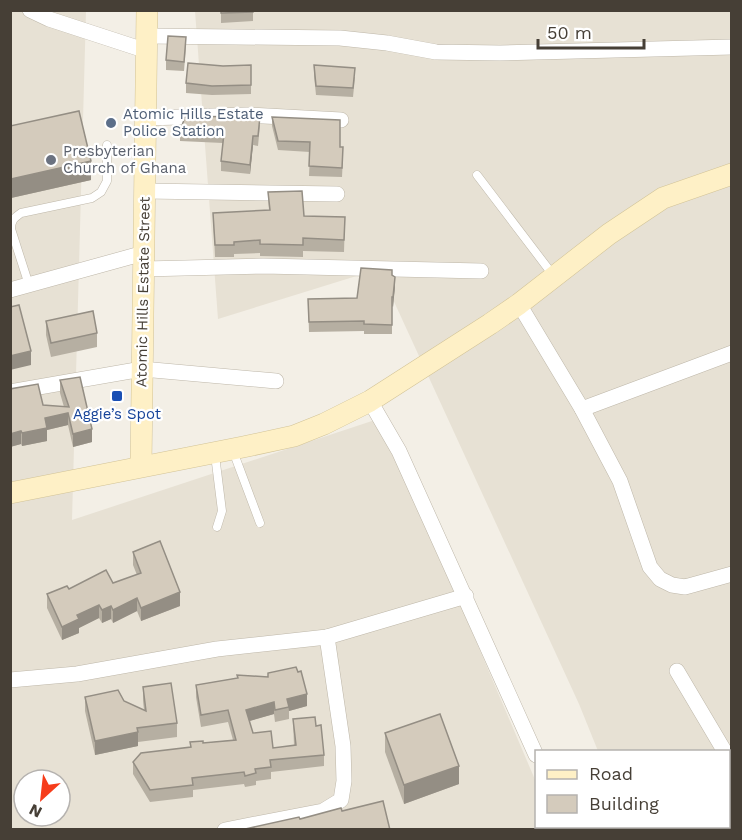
<svg xmlns="http://www.w3.org/2000/svg" width="742" height="840" font-family="'Work Sans',sans-serif">
<style>
.residential{fill:#e7e1d4;fill-rule:evenodd}
.lines{fill:none;stroke-linecap:round;stroke-linejoin:round}
.lane-casing{stroke:#beb7a9;stroke-width:9}
.street-casing{stroke:#beb7a9;stroke-width:16}
.secondary-casing{stroke:#d2c397;stroke-width:22}
.lane{stroke:#fff;stroke-width:8}
.street{stroke:#fff;stroke-width:15}
.secondary{stroke:#fef0c6;stroke-width:21}
.wall{fill:#b6afa2}
.shaded-wall{fill:#948e84}
.building{fill:#d4cbbc;stroke:#948e84;stroke-width:1.5}
.service-dot{fill:#5c6f8a;stroke:#fff;stroke-width:2}
.worship-dot{fill:#6b7280;stroke:#fff;stroke-width:2}
.transit-dot{fill:#1a4fb4;stroke:#fff;stroke-width:2}
.labels{text-anchor:middle;stroke-width:4.5;stroke-linejoin:round;paint-order:stroke}
.service-label{font-size:15px;fill:#4e5e75;stroke:#fff;text-anchor:start}
.worship-label{font-size:15px;fill:#5b616d;stroke:#fff;text-anchor:start}
.street-label{font-size:15px;fill:#463f36;stroke:#fff}
.transit-label{font-size:15px;fill:#164399;stroke:#fff}
</style>
<rect width="100%" height="100%" fill="#f3efe6"/>
<!-- residential -->
<g class="residential">
<path d="M10 11H86L72 520 381 418 536 782V826L556 827 557 829H11ZM24 780H60V816H24Z"/>
<polygon points="195,11 731,11 731,829 630,829 629,827 728,826 728,752 598,751 579,704 379,269 218,319"/>
</g>
<g class="lines">
<defs>
<g id="lane">
<polyline points="477,175 553,275"/>
<path d="M29 285 11 229C11 220 14 218 21 213L92 198 101 192 107 181V145"/>
<polyline points="233,451 260,523"/>
<polyline points="215,455 222,511 217,527"/>
</g>
<g id="street">
<polyline points="30,10 49,19 147,51"/>
<polyline points="147,36 340,38 387,43 436,52 500,53 732,47"/>
<polyline points="146,118 247,115 341,120"/>
<polyline points="145,191 337,194"/>
<polyline points="144,269 263,266 481,271"/>
<polyline points="10,290 144,253"/>
<polyline points="519,304 582,409 620,481 650,567 660,579 672,585 685,587 732,574"/>
<polyline points="10,392 142,369 276,381"/>
<polyline points="370,401 399,451 536,755"/>
<polyline points="582,409 732,353"/>
<polyline points="677,671 725,752"/>
<polyline points="10,680 77,674 217,649 327,637 466,596"/>
<polyline points="569,826 571,830"/>
<polyline points="225,830 323,811 341,800 344,781 343,746 327,637"/>
</g>
<g id="secondary">
<polyline points="141,466 147,10"/>
<polyline points="10,493 243,447 294,436 324,424 370,401 490,324 519,304 609,234 663,198 732,174"/>
</g>
</defs>
<!-- lane casing -->
<use href="#lane" class="lane-casing"/>
<!-- street casing -->
<use href="#street" class="street-casing"/>
<!-- secondary casing -->
<use href="#secondary" class="secondary-casing"/>
<!-- lane -->
<use href="#lane" class="lane"/>
<!-- street -->
<use href="#street" class="street"/>
<!-- secondary -->
<use href="#secondary" class="secondary"/>
</g>
<!-- wall -->
<g class="wall">
<polygon points="221,10 253,10 253,21 221,23"/>
<polygon points="186,46 184,71 166,70 166,60"/>
<polygon points="251,65 251,94 212,95 186,93 186,83 223,66"/>
<polygon points="314,65 355,77 353,97 316,95 314,75"/>
<polygon points="272,117 340,147 343,157 342,177 309,176 310,152 278,150 272,126"/>
<polygon points="260,125 258,146 253,145 250,174 221,171 221,161 223,143 180,141 180,131"/>
<polygon points="10,126 91,180 11,198"/>
<polygon points="268,192 304,216 345,217 344,252 303,251 303,257 260,256 260,253 234,254 234,257 215,257 213,213 269,211"/>
<polygon points="392,275 395,286 393,307 392,306 392,334 364,334 364,331 309,332 308,299 357,298"/>
<polygon points="46,321 97,333 97,347 51,357 46,335"/>
<polygon points="60,380 92,442 73,447 68,425 47,430 47,441 22,446 21,444 10,447 43,405 64,407 60,393"/>
<polygon points="133,552 180,606 141,621 137,611 113,623 111,619 102,623 99,618 79,628 79,633 62,640 47,608 47,594 69,589 113,583 137,575 133,565"/>
<polygon points="268,673 307,706 289,711 289,719 275,722 274,714 249,721 253,733 273,748 294,746 293,719 316,726 324,755 324,766 271,772 271,779 256,781 256,785 245,787 244,784 193,790 193,797 150,802 133,774 133,762 190,747 190,742 203,743 233,740 228,722 201,727 196,697 196,685 237,678 237,675 268,677"/>
<polygon points="143,687 177,723 177,737 138,742 138,746 95,755 85,711 85,697 124,701 144,710 143,701"/>
<polygon points="385,733 459,784 404,804 385,752"/>
</g>
<!-- shaded-wall -->
<g class="shaded-wall">
<polygon points="253,136 253,145 250,174 250,165"/>
<polygon points="91,161 91,180 11,198 11,179"/>
<polygon points="395,277 395,286 393,307 393,297"/>
<polygon points="31,351 31,365 10,370 10,356"/>
<polygon points="68,413 68,425 47,430 47,441 22,446 22,433 45,418"/>
<polygon points="92,429 92,442 73,447 73,434"/>
<polygon points="21,431 21,444 10,447 10,434"/>
<polygon points="180,592 180,606 141,621 141,608"/>
<polygon points="137,598 137,611 113,623 113,610"/>
<polygon points="99,605 99,618 79,628 79,633 62,640 62,627 77,615"/>
<polygon points="111,606 111,619 102,623 102,610"/>
<polygon points="307,694 307,706 289,711 287,699"/>
<polygon points="274,702 274,714 246,722 246,710"/>
<polygon points="138,732 138,746 95,755 95,741"/>
<polygon points="459,766 459,784 404,804 404,785"/>
</g>
<!-- building -->
<g class="building">
<polygon points="221,10 253,10 253,12 221,13"/>
<polygon points="168,36 186,37 184,62 166,60"/>
<polygon points="188,63 223,66 251,65 251,85 212,86 186,83"/>
<polygon points="314,65 355,68 353,88 316,86"/>
<polygon points="79,111 91,161 11,179 10,126"/>
<polygon points="260,116 258,136 253,136 250,165 221,161 224,133 180,131 185,117"/>
<polygon points="272,117 340,120 340,147 343,147 342,168 309,166 310,142 278,141"/>
<polygon points="302,191 304,216 345,217 344,240 303,238 303,245 260,244 260,240 234,242 234,245 215,245 213,213 270,210 268,192"/>
<polygon points="361,268 392,270 392,275 395,277 393,297 392,297 392,325 364,324 364,321 309,322 308,299 357,298"/>
<polygon points="19,305 31,351 10,356 10,307"/>
<polygon points="93,311 97,333 51,343 46,321"/>
<polygon points="80,377 92,429 73,434 68,413 45,418 47,428 22,433 21,431 10,434 10,389 38,384 43,405 69,407 60,380"/>
<polygon points="160,541 180,592 141,608 137,598 113,610 111,606 102,610 99,605 77,615 79,619 62,627 47,594 67,586 69,589 106,570 113,583 141,573 133,552"/>
<polygon points="296,667 298,672 301,671 307,694 287,699 289,707 275,710 274,702 246,710 253,733 271,731 273,748 296,745 293,719 315,717 316,726 321,725 324,755 270,760 271,767 255,769 256,773 245,776 244,772 192,778 193,785 150,790 133,762 141,753 191,747 190,742 203,741 203,743 236,740 228,710 201,715 196,685 238,678 237,675 268,677 268,673"/>
<polygon points="171,683 177,723 137,728 138,732 95,741 85,697 118,690 124,701 146,711 143,687"/>
<polygon points="440,714 459,766 404,785 385,733"/>
<polygon points="383,801 390,830 241,830 299,817 300,819 341,808 342,811"/>
</g>
<!-- markers -->
<circle class="service-dot" cx="111" cy="123" r="6"/>
<circle class="worship-dot" cx="51" cy="160" r="6"/>
<rect class="transit-dot" x="111" y="390" width="12" height="12" rx="3"/>
<g class="labels">
<!-- service labels -->
<g class="service-label">
<text x="123" y="119">Atomic Hills Estate<tspan x="123" dy="17">Police Station</tspan></text>
</g>
<!-- worship labels -->
<g class="worship-label">
<text x="63" y="156">Presbyterian<tspan x="63" dy="17">Church of Ghana</tspan></text>
</g>
<!-- street labels -->
<g class="street-label">
<text transform="translate(143 292) rotate(-89)" y="5">Atomic Hills Estate Street</text>
</g>
<!-- transit labels -->
<g class="transit-label">
<text x="117" y="419">Aggie’s Spot</text>
</g>
</g>
<!-- border -->
<rect width="742" height="840" fill="none" stroke="#463f36" stroke-width="24"/>
<!-- legend -->
<rect x="535" y="750" width="195" height="78" fill="#ffffff" stroke="#b5b2af" stroke-width="1.5"/>
<rect x="547" y="770" width="30" height="9" fill="#fef0c6" stroke="#b5b2af" stroke-width="1.5"/>
<text x="589" y="780" font-size="18" fill="#463f36">Road</text>
<rect x="547" y="795" width="30" height="18" fill="#d4cbbc" stroke="#b5b2af" stroke-width="1.5"/>
<text x="589" y="810" font-size="18" fill="#463f36">Building</text>
<!-- north arrow -->
<g transform="translate(42 798) rotate(207)"><circle r="28" fill="#ffffff" stroke="#b5b2af" stroke-width="1.5"/>
<path d="M0-4.5L10 22L0 15L-10 22Z" fill="#f63c1a"/>
<text y="-9" font-size="16" font-weight="bold" text-anchor="middle" fill="#463f36">N</text>
</g>
<!-- scale -->
<path d="M538 39v9h106v-9" fill="none" stroke="#463f36" stroke-width="3"/>
<text x="547" y="39" font-size="18" fill="#463f36" stroke="#ffffff" stroke-width="4.5" paint-order="stroke">50 m</text>
</svg>
